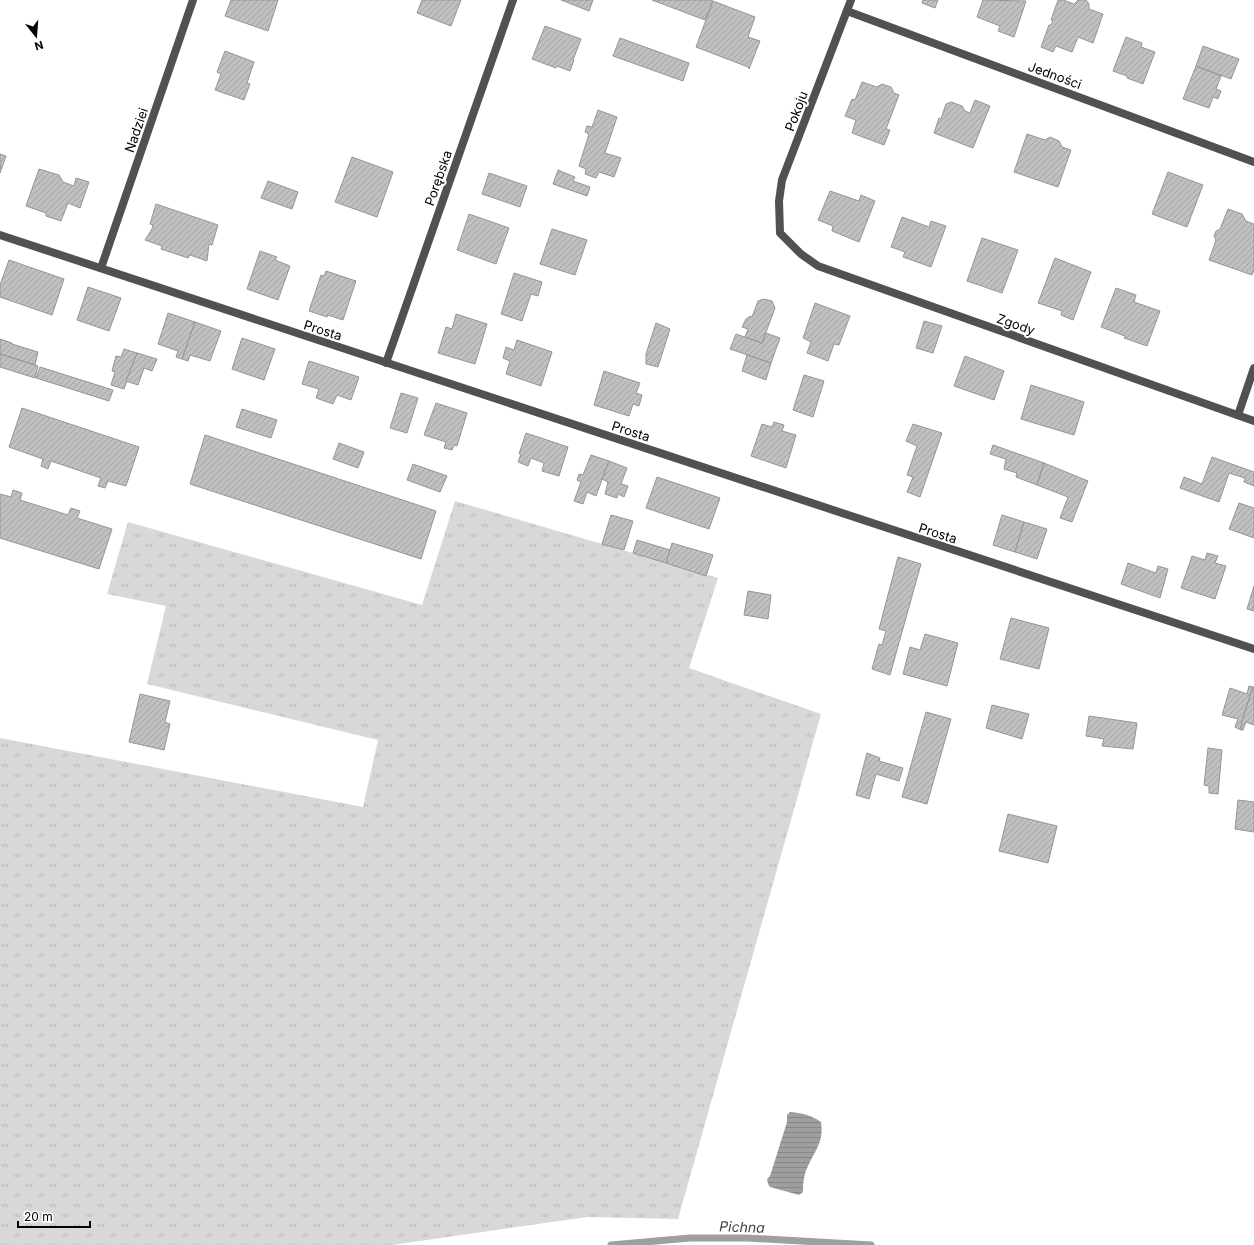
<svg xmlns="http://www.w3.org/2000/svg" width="1254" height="1245" font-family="Inter,sans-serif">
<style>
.grass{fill:url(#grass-tufts)}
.water{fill:url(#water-rules)}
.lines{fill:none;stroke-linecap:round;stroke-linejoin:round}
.stream{stroke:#9f9f9f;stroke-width:7}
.building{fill:url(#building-hatch);stroke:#959595}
.street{stroke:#515151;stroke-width:8}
.labels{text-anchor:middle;stroke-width:4;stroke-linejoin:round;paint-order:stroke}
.street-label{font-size:13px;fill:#000;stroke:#fff}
.water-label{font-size:14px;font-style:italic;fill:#404040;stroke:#fff}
</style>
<defs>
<pattern id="grass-tufts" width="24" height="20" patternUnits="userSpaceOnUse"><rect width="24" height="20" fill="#d8d8d8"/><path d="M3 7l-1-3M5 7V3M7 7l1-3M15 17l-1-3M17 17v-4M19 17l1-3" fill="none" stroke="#b8b8b8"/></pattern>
<pattern id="water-rules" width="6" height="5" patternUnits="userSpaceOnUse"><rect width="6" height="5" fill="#9f9f9f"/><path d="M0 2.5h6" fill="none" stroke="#878787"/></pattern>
<pattern id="building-hatch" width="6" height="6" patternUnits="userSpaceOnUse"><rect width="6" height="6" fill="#c0c0c0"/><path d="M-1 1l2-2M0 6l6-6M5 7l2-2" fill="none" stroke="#a3a3a3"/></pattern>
</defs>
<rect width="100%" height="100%" fill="#fff"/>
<!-- grass -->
<polygon class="grass" points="455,501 718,578 689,668 821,714 678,1219 587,1217 392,1245 0,1245 0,738 363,807 378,740 147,684 166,606 107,594 128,522 422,605"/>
<!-- water -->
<path class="water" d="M790 1112C802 1113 811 1115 821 1122 824 1141 816 1149 809 1164 804 1173 803 1182 803 1192L799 1195 770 1187 768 1184 767 1179 770 1176 787 1122V1115Z"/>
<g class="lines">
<!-- stream -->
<polyline class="stream" points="611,1245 690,1238 747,1238 871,1245"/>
</g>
<!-- building -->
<g class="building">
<polygon points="231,0 278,0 268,31 225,16"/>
<polygon points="422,0 461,0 451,26 417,13"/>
<polygon points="561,0 593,0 589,11"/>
<polygon points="652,0 710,0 713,1 705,20"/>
<polygon points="923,0 938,0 935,8 922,3"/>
<polygon points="983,0 1026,1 1014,37 998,31 1000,26 977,17"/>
<polygon points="1058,0 1063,0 1074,4 1078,0 1086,0 1089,4 1089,9 1103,14 1093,43 1078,37 1072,52 1056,46 1053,52 1041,47 1049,25 1051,25 1053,21 1051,20"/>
<polygon points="713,1 755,17 748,37 760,41 749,69 748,67 696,47"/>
<polygon points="545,26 581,39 573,60 574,60 570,71 557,66 556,68 532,59"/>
<polygon points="1126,37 1142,43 1141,47 1155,52 1143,84 1127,78 1127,76 1113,71"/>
<polygon points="620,38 689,63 683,81 613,56"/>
<polygon points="1203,46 1239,59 1231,79 1196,66"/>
<polygon points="225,51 254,62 247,83 250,84 244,100 215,90 221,74 217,72"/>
<polygon points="1196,66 1221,76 1216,89 1221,91 1218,99 1213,97 1209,108 1183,99"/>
<polygon points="862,82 877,87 882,84 891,87 894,93 899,95 886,129 890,130 884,145 852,133 856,120 845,116 852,99 855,100"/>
<polygon points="975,100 990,106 973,148 934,133 939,118 941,119 946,104 951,102 962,106 965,111 970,113"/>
<polygon points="598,110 617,117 605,153 621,158 614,177 599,172 596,178 585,174 586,169 579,166 589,134 585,132 587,126 592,127"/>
<polygon points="1027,134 1045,140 1050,137 1059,141 1062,147 1071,150 1058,187 1014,172"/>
<polygon points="0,154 6,156 0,173"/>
<polygon points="352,157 393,172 377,217 335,202"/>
<polygon points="39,169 59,175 63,182 74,186 76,178 89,182 80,208 68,203 61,221 46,216 46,213 26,206"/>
<polygon points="558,170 575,177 573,181 590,187 587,196 553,184"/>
<polygon points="1168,172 1203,185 1187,227 1152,214"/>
<polygon points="489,173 527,186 520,207 482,194"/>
<polygon points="268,181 298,192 292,209 261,198"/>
<polygon points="830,191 859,201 861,195 875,201 859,242 832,231 833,226 818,220"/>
<polygon points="156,204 218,225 212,245 209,244 207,261 190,255 188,258 161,249 162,246 145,240 152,229 153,225 150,224"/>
<polygon points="1228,209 1242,214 1246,221 1254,224 1254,270 1252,275 1209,260 1216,240 1214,236 1216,231 1220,229"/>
<polygon points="469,214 509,228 496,264 457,250"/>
<polygon points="902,217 929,227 931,221 946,226 931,267 903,257 905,252 891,247"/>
<polygon points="552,229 587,240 575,275 540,264"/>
<polygon points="982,238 1018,250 1002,293 967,281"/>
<polygon points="260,251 277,257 275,260 290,266 278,300 247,289"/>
<polygon points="1055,258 1091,272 1073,320 1061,315 1062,311 1038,303"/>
<polygon points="9,260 64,279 52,315 0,297 0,285"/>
<polygon points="326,271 356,281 343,320 328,315 327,317 309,311 321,275 324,276"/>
<polygon points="514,273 542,282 538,296 531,294 522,321 501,314"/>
<polygon points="88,287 121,298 109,331 77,320"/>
<polygon points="1116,288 1136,295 1134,302 1160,311 1147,346 1124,338 1125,336 1101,327"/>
<polygon points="764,299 772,301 775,308 762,343 745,337 748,329 742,327 746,319 750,316 752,317 758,301"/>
<polygon points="815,303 850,316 839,345 834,344 828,361 807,353 811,342 803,338"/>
<polygon points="168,313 195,322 182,359 176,357 178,351 158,344"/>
<polygon points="456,314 487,324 475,364 438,353 446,327 452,329"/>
<polygon points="924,321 942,326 933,353 916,348"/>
<polygon points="195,322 221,331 210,361 190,355 188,361 182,359"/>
<polygon points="656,323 670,329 658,367 646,364 646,354"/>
<polygon points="766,333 780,338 771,363 730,349 736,334 762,343"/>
<polygon points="242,338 275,349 264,380 232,369"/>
<polygon points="0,339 12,343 12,344 38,352 35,365 0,354"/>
<polygon points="517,340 552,352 541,386 506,374 510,361 503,358 506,347 514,350"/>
<polygon points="124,349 137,353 124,389 111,385 115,372 112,371 116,356 121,357"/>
<polygon points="137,353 157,359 152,371 144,368 138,385 126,381"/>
<polygon points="0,354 38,366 35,378 0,367"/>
<polygon points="747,355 771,363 766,380 742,371"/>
<polygon points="965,356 1004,371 994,400 954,386"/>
<polygon points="309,361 359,377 351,400 337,395 333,404 316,398 319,389 302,384"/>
<polygon points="40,367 113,390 109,401 36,378"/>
<polygon points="604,371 640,383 636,393 642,395 639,406 633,404 629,416 594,405"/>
<polygon points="804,375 824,381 813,417 793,410"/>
<polygon points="1031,385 1084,402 1074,435 1021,419"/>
<polygon points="401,393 418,398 407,433 390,428"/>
<polygon points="436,403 467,413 457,446 454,445 452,450 444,448 446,442 424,435"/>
<polygon points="22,408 139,447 126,486 108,481 105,488 98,486 101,478 51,461 48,469 41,466 43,459 9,447"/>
<polygon points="242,409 277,420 271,438 236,427"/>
<polygon points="774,422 784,425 782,431 796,435 786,468 751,456 762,424 772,427"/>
<polygon points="913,424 942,433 920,497 907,492 913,477 907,475 917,446 906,441"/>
<polygon points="526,433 568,447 559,476 542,471 544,463 531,458 528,466 518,462 521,454 519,454"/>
<polygon points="205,435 436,511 421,559 190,484"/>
<polygon points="339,443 364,452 358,468 333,459"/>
<polygon points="993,445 1044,463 1037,485 1016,477 1017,473 1004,469 1006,459 990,454"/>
<polygon points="591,455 609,461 596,496 587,492 583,504 574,501 581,482 577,480 579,474 583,475"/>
<polygon points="1212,457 1254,472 1254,486 1244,482 1245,478 1229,473 1219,502 1180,488 1184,477 1202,484"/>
<polygon points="609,461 627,468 621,484 628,486 624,497 618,494 617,498 605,494 608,482 602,479"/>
<polygon points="1044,463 1088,481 1072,522 1060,518 1068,497 1037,485"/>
<polygon points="413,464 447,476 440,492 407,480"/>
<polygon points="657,477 720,498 709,529 646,508"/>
<polygon points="13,490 22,493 20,500 68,515 71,508 80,511 77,518 112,529 99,569 0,538 0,494 11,497"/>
<polygon points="1239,503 1254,508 1254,538 1229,529"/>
<polygon points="611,515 633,521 624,550 602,544"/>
<polygon points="1002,515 1024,522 1015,552 993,545"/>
<polygon points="1024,522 1047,529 1037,559 1015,552"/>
<polygon points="637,540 670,550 666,563 633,553"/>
<polygon points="672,543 713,555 706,576 666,563"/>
<polygon points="1207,553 1218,556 1215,563 1226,566 1215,599 1181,588 1192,556 1205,560"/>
<polygon points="898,557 921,564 890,675 872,669 879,644 882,645 886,631 879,629"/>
<polygon points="1128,563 1156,573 1158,566 1168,569 1160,598 1121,584"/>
<polygon points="1254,586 1254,611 1247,609"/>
<polygon points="748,591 771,595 768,619 744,615"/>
<polygon points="1011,618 1049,628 1039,669 1000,659"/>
<polygon points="925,634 958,643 947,686 903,674 910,647 920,650"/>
<polygon points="1249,686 1253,687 1242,721 1241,730 1235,727 1238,719 1222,715 1230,688 1247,694"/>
<polygon points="1253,687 1254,687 1254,725 1246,722 1243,730 1241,730 1242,721"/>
<polygon points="140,694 170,701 165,722 170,724 164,750 129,742"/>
<polygon points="992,705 1029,714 1022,739 986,728"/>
<polygon points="926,712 951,719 927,804 902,797"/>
<polygon points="1089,716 1137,723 1133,749 1102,746 1104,739 1086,736"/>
<polygon points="1208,748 1222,750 1218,794 1209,793 1209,786 1204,785"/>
<polygon points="867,753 880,758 879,761 903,768 899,781 876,774 869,799 856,795"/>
<polygon points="1238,800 1254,802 1254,832 1235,829"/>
<polygon points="1008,814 1057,826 1048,863 999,851"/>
</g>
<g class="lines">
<!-- street -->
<g class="street">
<polyline points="851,0 782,180 779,201 780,233 801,254 818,266 1254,421"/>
<polyline points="847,11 1254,162"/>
<polyline points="0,235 1254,649"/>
<polyline points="101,268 193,0"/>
<polyline points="386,363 513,0"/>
<polyline points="1238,415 1254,368"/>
</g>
</g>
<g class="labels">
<!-- street labels -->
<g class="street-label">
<text transform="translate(1055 75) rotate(20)" y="5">Jedności</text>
<text transform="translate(796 111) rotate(-69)" y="5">Pokoju</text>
<text transform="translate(136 130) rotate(-71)" y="5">Nadziei</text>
<text transform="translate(438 178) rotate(-71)" y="5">Porębska</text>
<text transform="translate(1016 324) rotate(19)" y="5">Zgody</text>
<text transform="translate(323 330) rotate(18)" y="5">Prosta</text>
<text transform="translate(631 431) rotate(18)" y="5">Prosta</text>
<text transform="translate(938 533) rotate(18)" y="5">Prosta</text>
</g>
<!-- water labels -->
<g class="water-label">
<text transform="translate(742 1227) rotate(2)" y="5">Pichna</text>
</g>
</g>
<!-- north arrow -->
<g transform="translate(36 36) rotate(163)" stroke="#ffffff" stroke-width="3" paint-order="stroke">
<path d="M0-3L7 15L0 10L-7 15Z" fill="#000000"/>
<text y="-6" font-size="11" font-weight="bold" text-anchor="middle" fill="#000000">N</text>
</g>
<!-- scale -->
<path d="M18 1221v6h72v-6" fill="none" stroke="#000000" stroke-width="2"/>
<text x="24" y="1221" font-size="12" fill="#000000" stroke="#ffffff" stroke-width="3" paint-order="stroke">20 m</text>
</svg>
